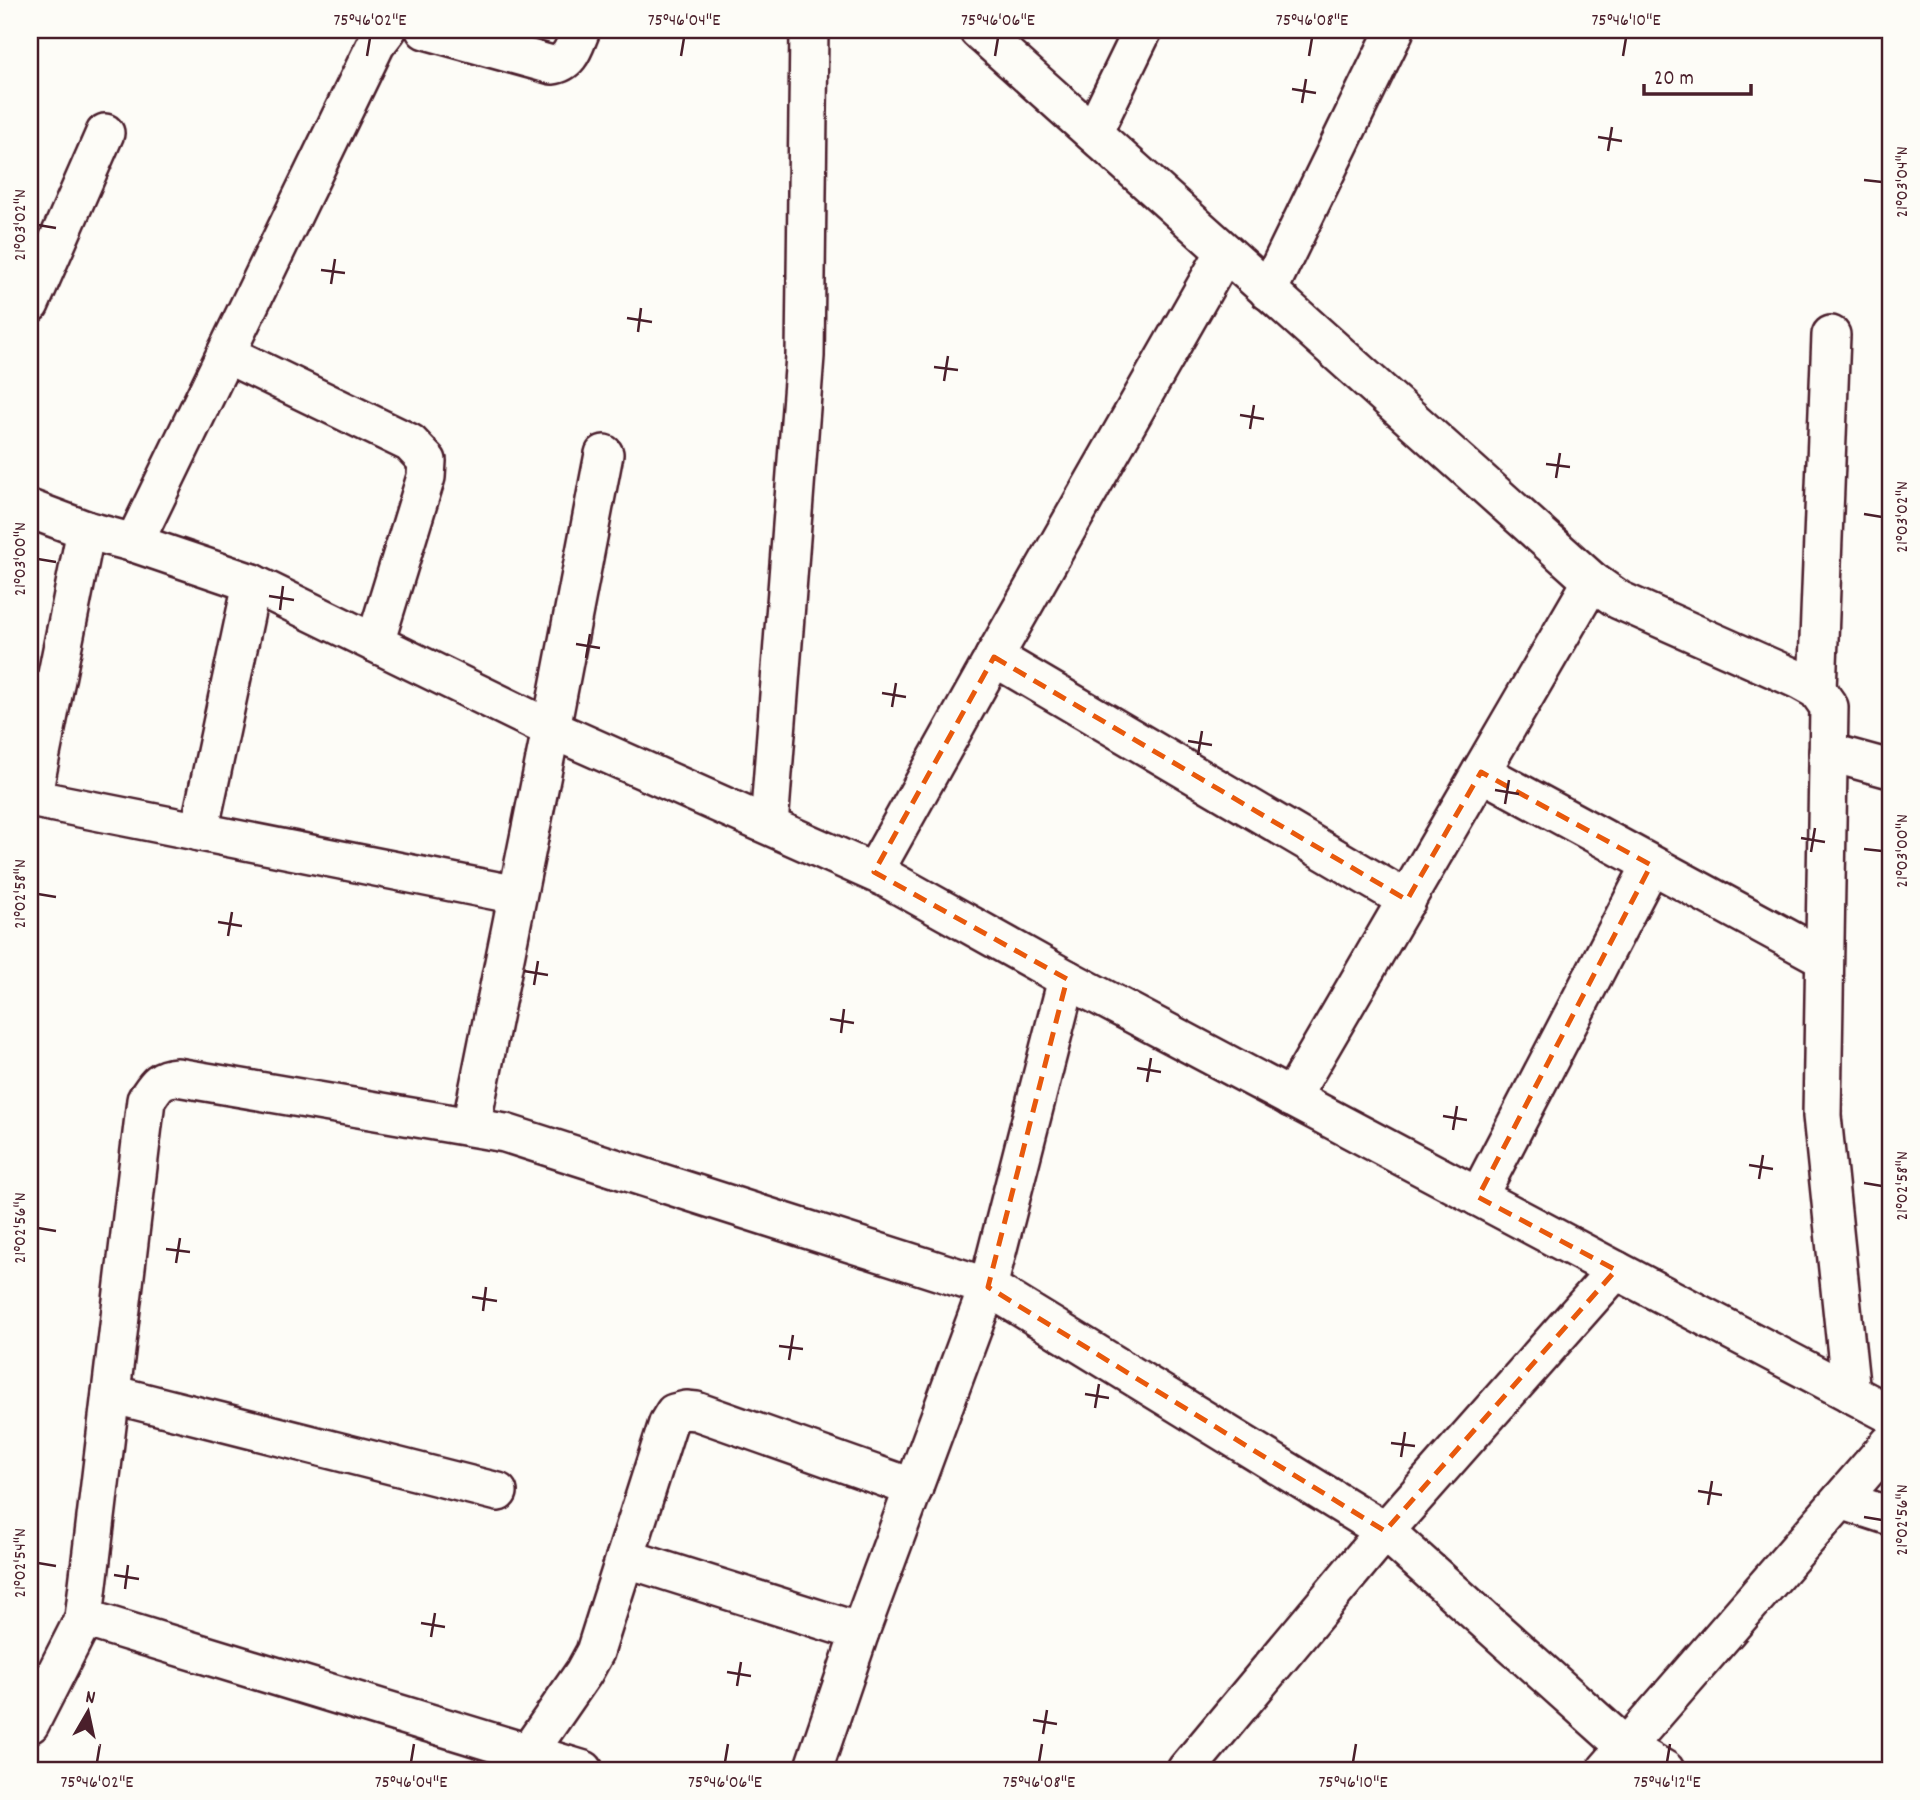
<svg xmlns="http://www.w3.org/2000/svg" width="1920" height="1800" font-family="Dekko,sans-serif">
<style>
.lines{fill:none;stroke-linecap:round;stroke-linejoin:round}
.minor-casing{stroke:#4a1f2b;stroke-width:42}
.minor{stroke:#fdfcf7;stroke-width:37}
.marked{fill:none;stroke:#e8590c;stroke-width:5;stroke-dasharray:14 9;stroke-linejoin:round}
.ticks{fill:none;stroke:#4a1f2b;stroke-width:2.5}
.neatline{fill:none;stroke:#4a1f2b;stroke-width:2.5}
.ticks-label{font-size:18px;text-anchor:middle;fill:#4a1f2b}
</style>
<rect width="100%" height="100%" fill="#fdfcf7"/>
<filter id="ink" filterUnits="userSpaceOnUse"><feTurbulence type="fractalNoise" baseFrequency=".0143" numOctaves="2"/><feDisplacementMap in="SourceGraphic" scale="14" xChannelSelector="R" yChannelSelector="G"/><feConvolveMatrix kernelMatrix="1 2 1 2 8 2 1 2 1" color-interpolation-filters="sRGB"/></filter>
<g filter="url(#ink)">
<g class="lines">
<defs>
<g id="minor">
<path d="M425 30 552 65C571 63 574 46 581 30"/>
<polyline points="978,30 1592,581 1619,600 1799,680 1817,690 1829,707 1822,1116 1851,1394"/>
<polyline points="1093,133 1143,30"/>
<polyline points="1268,291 1395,30"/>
<polyline points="30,304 105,133"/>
<polyline points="226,354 410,443 427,461 426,477 375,643"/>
<polyline points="30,509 86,530 134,543 252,583 551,729 886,878 1067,979 1616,1270 1890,1414"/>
<polyline points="134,543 376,44 387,30"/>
<polyline points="994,657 1407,900"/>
<polyline points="1817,690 1831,335"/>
<polyline points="1828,752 1890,769"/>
<polyline points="1481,772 1824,958"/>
<polyline points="30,798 517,895"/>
<polyline points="32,799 86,530"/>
<polyline points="769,825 805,356 809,30"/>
<polyline points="199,832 252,583"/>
<polyline points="874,872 994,657 1225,252"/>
<polyline points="1067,979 988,1287 1385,1531 1626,1747 1665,1770"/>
<polyline points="1291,1098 1592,581"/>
<polyline points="471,1126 551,729 604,454"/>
<polyline points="1478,1197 1651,865"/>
<polyline points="111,1394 498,1492"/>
<polyline points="1841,1500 1890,1516"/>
<polyline points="625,1558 860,1632"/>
<polyline points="84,1618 584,1770"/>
<path d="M30 1724 84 1618 146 1100C156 1085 159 1078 177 1077L505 1133 988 1287 860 1632 813 1770"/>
<polyline points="528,1753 584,1672 595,1652 668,1423 674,1413 686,1410 696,1411 914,1488"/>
<polyline points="1186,1770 1385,1531 1616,1270"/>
<polyline points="1606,1770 1890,1443"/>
</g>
</defs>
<!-- minor casing -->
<use href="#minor" class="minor-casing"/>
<!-- minor -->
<use href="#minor" class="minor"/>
</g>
</g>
<!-- marked area -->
<path class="marked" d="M994 657 1407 900 1481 772 1651 865 1478 1197 1616 1270 1385 1531 988 1287 1067 979 874 872Z"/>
<!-- ticks -->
<path class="ticks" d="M367 56 370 38M681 56 684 38M995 56 998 38M1309 56 1312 38M1623 56 1626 38M1292 89 1316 93M1302 103 1306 79M1598 137 1622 141M1608 151 1612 127M1864 180 1882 182M38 225 56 228M321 270 345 273M331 284 335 259M627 318 652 322M638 332 641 308M934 367 958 370M944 381 948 356M1240 415 1264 419M1250 429 1254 405M1546 464 1570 467M1556 478 1560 453M1864 514 1882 517M38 559 56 562M269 596 294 600M280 610 283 586M576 644 600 648M586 658 590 634M882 693 906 697M892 707 896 683M1188 741 1212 745M1198 755 1202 731M1495 790 1519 794M1505 804 1509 780M1801 838 1825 842M1864 849 1882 851M1811 852 1815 828M38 894 56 897M218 922 242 926M228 936 232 912M524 971 548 975M534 985 538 961M830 1019 854 1023M841 1033 844 1009M1137 1068 1161 1072M1147 1082 1151 1058M1443 1116 1467 1120M1453 1130 1457 1106M1749 1165 1773 1169M1759 1179 1763 1155M1864 1183 1882 1186M38 1228 56 1231M166 1249 190 1252M176 1263 180 1238M472 1297 497 1301M483 1311 486 1287M779 1346 803 1349M789 1360 793 1335M1085 1394 1109 1398M1095 1408 1099 1384M1391 1443 1415 1446M1401 1457 1405 1432M1698 1491 1722 1495M1708 1505 1712 1481M1864 1517 1882 1520M38 1563 56 1566M114 1575 139 1579M125 1589 128 1565M421 1623 445 1627M431 1637 435 1613M727 1672 751 1676M737 1686 741 1662M1033 1720 1057 1724M1043 1734 1047 1710M97 1762 100 1744M411 1762 414 1744M725 1762 728 1744M1039 1762 1042 1744M1353 1762 1356 1744M1667 1762 1670 1744"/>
<!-- margin -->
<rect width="1920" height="1800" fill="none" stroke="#fdfcf7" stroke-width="77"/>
<!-- north arrow -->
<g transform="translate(88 1712) rotate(9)" stroke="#fdfcf7" stroke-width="5" paint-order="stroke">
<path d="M0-5L12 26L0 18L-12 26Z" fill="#4a1f2b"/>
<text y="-10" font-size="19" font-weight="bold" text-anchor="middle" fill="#4a1f2b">N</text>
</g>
<!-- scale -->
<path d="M1644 84v10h107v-10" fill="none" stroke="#4a1f2b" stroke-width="3.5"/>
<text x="1654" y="84" font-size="21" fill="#4a1f2b" stroke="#fdfcf7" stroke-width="5" paint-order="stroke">20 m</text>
<rect x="38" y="38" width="1844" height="1724" class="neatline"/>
<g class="ticks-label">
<text x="370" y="25">75°46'02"E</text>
<text x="684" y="25">75°46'04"E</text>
<text x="998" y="25">75°46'06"E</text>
<text x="1312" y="25">75°46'08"E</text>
<text x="1626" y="25">75°46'10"E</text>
<text transform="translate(1901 182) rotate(-90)" y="6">21°03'04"N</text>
<text transform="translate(19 225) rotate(-90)" y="6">21°03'02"N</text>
<text transform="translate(1901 517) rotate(-90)" y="6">21°03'02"N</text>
<text transform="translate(19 559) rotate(-90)" y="6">21°03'00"N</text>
<text transform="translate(1901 851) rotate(-90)" y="6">21°03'00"N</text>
<text transform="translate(19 894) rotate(-90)" y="6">21°02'58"N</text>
<text transform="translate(1901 1186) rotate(-90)" y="6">21°02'58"N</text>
<text transform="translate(19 1228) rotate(-90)" y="6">21°02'56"N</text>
<text transform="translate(1901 1520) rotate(-90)" y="6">21°02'56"N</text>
<text transform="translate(19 1563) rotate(-90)" y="6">21°02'54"N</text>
<text x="97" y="1787">75°46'02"E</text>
<text x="411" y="1787">75°46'04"E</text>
<text x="725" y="1787">75°46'06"E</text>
<text x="1039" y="1787">75°46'08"E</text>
<text x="1353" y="1787">75°46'10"E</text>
<text x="1667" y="1787">75°46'12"E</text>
</g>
</svg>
